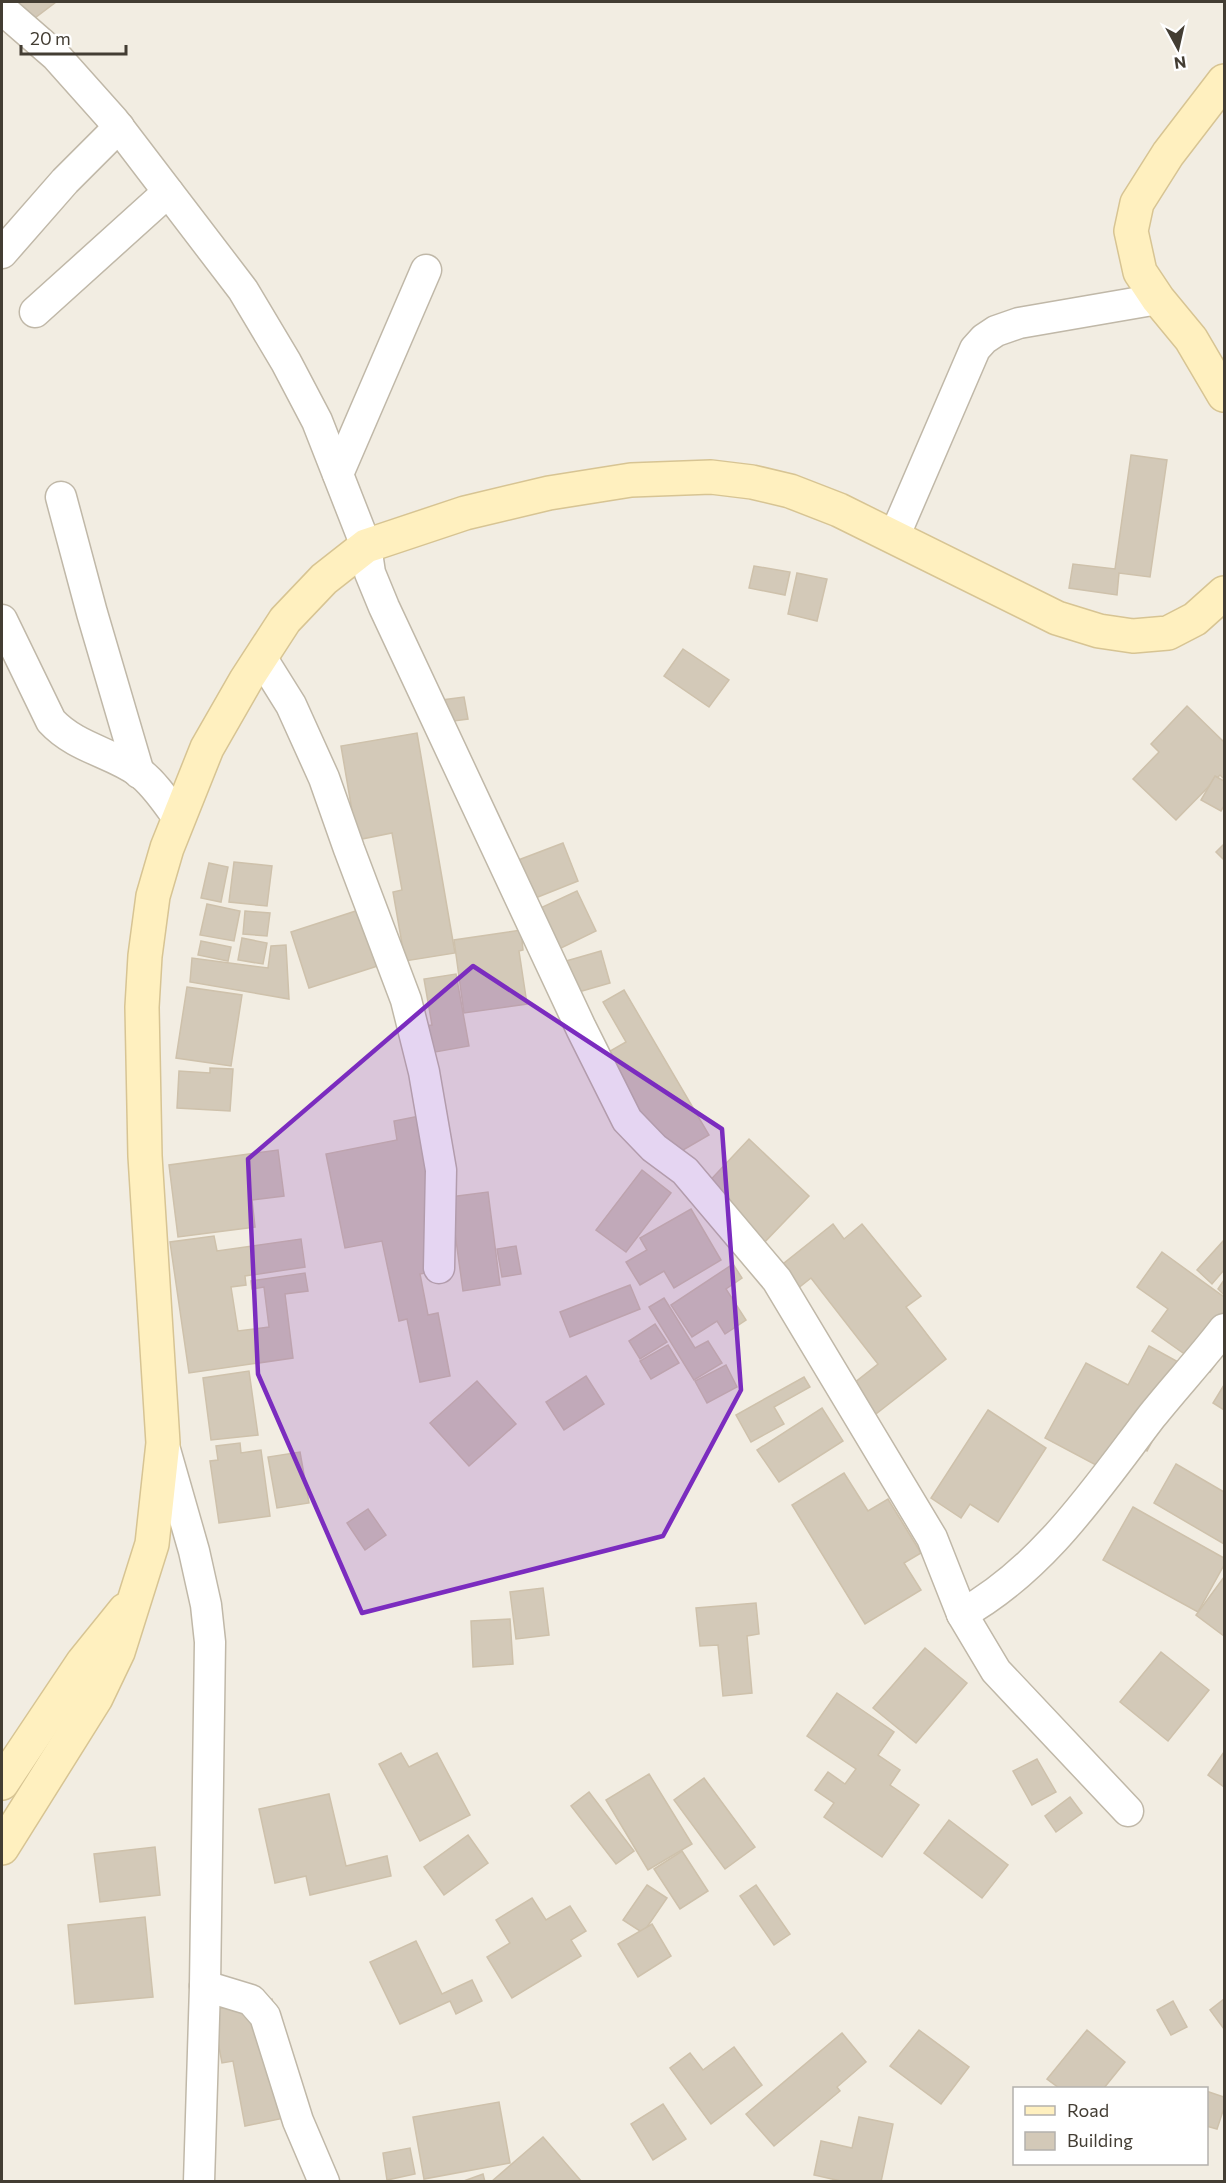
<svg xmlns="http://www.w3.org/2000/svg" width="1226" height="2183" font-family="Commissioner,sans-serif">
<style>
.building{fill:#d3c9b8;stroke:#cec1ab;stroke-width:1.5}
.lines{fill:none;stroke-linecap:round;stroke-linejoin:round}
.street-casing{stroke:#c0b8a8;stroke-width:33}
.secondary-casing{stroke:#d7c493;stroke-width:36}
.street{stroke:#fff;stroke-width:30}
.secondary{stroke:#fff0bf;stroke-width:33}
.marked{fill:#7b2cbf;fill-opacity:0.2;stroke:#7b2cbf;stroke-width:4.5;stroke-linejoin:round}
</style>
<rect width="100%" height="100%" fill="#f2ede2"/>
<!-- building -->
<g class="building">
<polygon points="2,2 56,2 11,36"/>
<polygon points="1131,455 1167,460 1150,577 1119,573 1117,595 1069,588 1073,564 1115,569"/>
<polygon points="754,566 790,572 785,595 749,588"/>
<polygon points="797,573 827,579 817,621 788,614"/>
<polygon points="683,649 729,680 709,707 664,676"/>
<polygon points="464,697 468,719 446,722 442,700"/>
<polygon points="1187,706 1224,742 1224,779 1220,775 1176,820 1133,779 1159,752 1151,744"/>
<polygon points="417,733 455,953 405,961 393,892 402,890 392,833 357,840 341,746"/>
<polygon points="1215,776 1224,781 1224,806 1221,811 1201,800"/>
<polygon points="563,843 578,881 528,901 513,862"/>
<polygon points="1224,844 1224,860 1216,852"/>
<polygon points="234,862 272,866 267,906 229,902"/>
<polygon points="209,863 228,867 221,902 201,898"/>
<polygon points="577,891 596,931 555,951 536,910"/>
<polygon points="207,904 240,911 234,941 200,935"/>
<polygon points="368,907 387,963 309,988 291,932"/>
<polygon points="245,911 270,913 267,936 243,934"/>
<polygon points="521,930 523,950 519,951 527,1004 464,1013 454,940"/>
<polygon points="242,938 267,943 263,964 238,960"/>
<polygon points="201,941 231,947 228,961 198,955"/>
<polygon points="286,945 289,999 190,982 192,958 268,968 271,946"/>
<polygon points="601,951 610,983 575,993 566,961"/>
<polygon points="456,974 469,1046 424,1054 420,1026 432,1025 424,979"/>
<polygon points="187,987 242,995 231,1066 176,1058"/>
<polygon points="624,990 709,1135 671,1157 651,1134 605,1054 626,1042 603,1002"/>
<polygon points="210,1068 233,1069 230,1111 177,1108 179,1071 210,1073"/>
<polygon points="425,1115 440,1270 420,1274 428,1315 438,1313 450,1376 420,1382 407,1319 399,1321 382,1241 345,1248 326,1154 397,1140 394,1121"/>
<polygon points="749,1139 809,1196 759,1248 702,1189"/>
<polygon points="278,1150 284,1196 252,1200 255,1227 178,1237 169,1165"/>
<polygon points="642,1170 671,1193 626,1252 596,1230"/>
<polygon points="488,1192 500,1285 463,1291 450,1197"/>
<polygon points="691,1209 721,1260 674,1288 664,1271 640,1285 626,1262 647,1250 640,1238"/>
<polygon points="833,1224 844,1239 862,1224 921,1296 906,1307 946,1359 867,1421 844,1391 878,1364 811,1278 787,1297 769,1275"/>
<polygon points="214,1236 217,1251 301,1239 305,1267 245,1276 246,1285 231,1287 238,1331 269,1327 264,1287 252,1289 251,1281 305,1273 308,1291 285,1294 293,1358 189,1373 170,1242"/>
<polygon points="1224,1240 1224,1270 1212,1284 1197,1270"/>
<polygon points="516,1246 521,1274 502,1277 497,1249"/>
<polygon points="1162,1252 1224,1297 1224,1352 1210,1372 1152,1331 1168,1309 1137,1287"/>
<polygon points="733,1264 742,1278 726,1289 746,1320 725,1334 717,1321 692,1337 671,1305"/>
<polygon points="1224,1280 1224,1295 1218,1289"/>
<polygon points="630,1285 640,1309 570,1337 560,1312"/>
<polygon points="664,1298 695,1348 708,1341 722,1363 694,1380 649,1307"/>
<polygon points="655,1324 667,1342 640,1359 629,1341"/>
<polygon points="668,1345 679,1363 651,1379 640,1361"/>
<polygon points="1149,1346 1191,1369 1147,1451 1129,1440 1111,1473 1045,1438 1086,1363 1128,1385"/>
<polygon points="726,1365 737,1387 707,1403 695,1381"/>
<polygon points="249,1371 258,1435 211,1440 203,1378"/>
<polygon points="586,1376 604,1404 564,1430 546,1402"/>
<polygon points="804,1377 810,1387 774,1407 784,1424 751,1442 736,1415"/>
<polygon points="477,1381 516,1424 469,1466 430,1423"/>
<polygon points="1224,1385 1224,1410 1213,1403"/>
<polygon points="822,1408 843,1441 779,1482 757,1450"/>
<polygon points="988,1410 1046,1448 998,1522 970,1504 961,1518 931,1498"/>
<polygon points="240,1443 241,1453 261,1450 270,1516 219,1523 210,1461 218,1460 216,1446"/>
<polygon points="300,1452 309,1503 277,1508 268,1457"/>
<polygon points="1176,1464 1224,1492 1224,1544 1154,1503"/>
<polygon points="844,1473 868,1511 888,1499 921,1553 904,1563 921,1590 865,1624 792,1505"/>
<polygon points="1133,1507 1224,1558 1224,1565 1198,1612 1103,1560"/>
<polygon points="368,1509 386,1535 365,1550 347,1523"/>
<polygon points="1224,1577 1224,1636 1196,1615"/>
<polygon points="543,1588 549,1635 516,1639 510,1592"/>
<polygon points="756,1603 759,1634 747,1636 752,1693 723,1696 718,1645 700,1646 696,1608"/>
<polygon points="510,1619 513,1664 473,1667 471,1621"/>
<polygon points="925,1648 967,1683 916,1743 873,1708"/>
<polygon points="1161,1652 1209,1690 1168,1741 1120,1702"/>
<polygon points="837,1693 894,1732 878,1755 900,1770 890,1785 919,1805 882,1857 824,1817 834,1803 815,1790 828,1772 845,1784 856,1769 807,1736"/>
<polygon points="1224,1752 1224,1787 1208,1775"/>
<polygon points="401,1753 409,1767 437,1753 470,1815 420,1841 379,1764"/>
<polygon points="1037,1759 1056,1792 1032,1805 1013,1771"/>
<polygon points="649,1774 692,1844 648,1870 606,1800"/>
<polygon points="704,1778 755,1847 725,1869 674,1800"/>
<polygon points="589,1792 634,1851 616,1864 571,1806"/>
<polygon points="329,1794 346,1866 387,1856 391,1876 310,1895 306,1876 275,1883 259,1809"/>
<polygon points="1070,1797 1082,1813 1056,1832 1045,1816"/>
<polygon points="949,1820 1008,1865 982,1898 924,1853"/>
<polygon points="468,1835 488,1863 444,1895 424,1867"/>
<polygon points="155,1847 160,1895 100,1902 94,1854"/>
<polygon points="682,1851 708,1891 680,1909 654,1869"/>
<polygon points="647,1885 667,1898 643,1933 623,1920"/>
<polygon points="756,1885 790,1934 774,1945 740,1896"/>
<polygon points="532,1898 546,1920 570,1906 586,1931 571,1940 581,1956 512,1998 487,1957 510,1943 496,1920"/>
<polygon points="145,1917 153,1997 75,2004 68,1925"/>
<polygon points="652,1924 671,1956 638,1977 618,1944"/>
<polygon points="416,1941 442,1994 472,1980 482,2001 456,2014 450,2001 400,2024 370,1962"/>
<polygon points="272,1999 294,2116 245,2126 233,2061 222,2063 212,2010"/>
<polygon points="1224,1999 1224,2029 1210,2010"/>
<polygon points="1173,2001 1187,2027 1171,2035 1157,2010"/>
<polygon points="919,2030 969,2067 941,2104 890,2066"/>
<polygon points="1087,2030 1125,2062 1104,2088 1059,2088 1047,2079"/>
<polygon points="842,2033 866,2062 837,2087 840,2091 774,2146 746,2114"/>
<polygon points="734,2047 762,2085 711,2124 670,2068 690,2053 703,2070"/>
<polygon points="1206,2091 1224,2097 1224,2108 1217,2129 1206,2126"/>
<polygon points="499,2102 510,2163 424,2179 413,2117"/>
<polygon points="663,2104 686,2139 653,2160 631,2124"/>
<polygon points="859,2117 893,2124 881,2182 845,2182 814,2175 821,2141 852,2148"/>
<polygon points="543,2137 582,2182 491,2182"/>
<polygon points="410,2148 415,2174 387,2180 383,2153"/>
<polygon points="483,2174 485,2182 461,2182"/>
</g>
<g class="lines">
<defs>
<g id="street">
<polyline points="2,9 56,56 114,121 243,290 286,362 317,421 366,546 370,573 384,607 581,1028 627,1120 654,1148 685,1171 777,1280 932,1538 962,1614 996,1671 1128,1811"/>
<polyline points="2,253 65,181 119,127"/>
<polyline points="35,312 168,192"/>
<polyline points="338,474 426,270"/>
<polyline points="61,497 92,613 139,773"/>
<polyline points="894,537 975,349 984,339 996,331 1019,323 1158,299"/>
<path d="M2 620 51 721C76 748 111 752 139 772 155 784 167 803 178 818"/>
<polyline points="261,657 291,705 324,778 349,849 406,1000 424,1072 441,1170 439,1268"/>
<polyline points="164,1446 194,1551 206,1605 210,1642 205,1986 199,2182"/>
<path d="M962 1614C1043 1569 1096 1489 1151 1417 1175 1387 1201 1359 1224 1329"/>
<polyline points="205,1986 251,2000 265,2016 298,2121 324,2182"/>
</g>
<g id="secondary">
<polyline points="1224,81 1168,154 1137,203 1131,231 1140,272 1158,299 1191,339 1224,395"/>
<polyline points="2,1783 83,1662 125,1610"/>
<polyline points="2,1848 96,1698 118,1652 152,1544 163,1443 145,1156 142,1007 145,956 153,896 167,848 207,748 246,680 285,620 324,579 366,546 465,513 549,493 631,480 711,477 752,482 790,491 839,510 1057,618 1099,631 1133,636 1168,633 1195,619 1224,593"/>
</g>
</defs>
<!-- street casing -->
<use href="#street" class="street-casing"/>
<!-- secondary casing -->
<use href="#secondary" class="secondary-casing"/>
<!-- street -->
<use href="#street" class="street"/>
<!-- secondary -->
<use href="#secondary" class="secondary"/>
</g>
<!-- marked area -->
<path class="marked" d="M473 966 722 1129 741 1390 663 1536 362 1613 258 1374 248 1159Z"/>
<!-- border -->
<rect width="1226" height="2183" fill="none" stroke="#433d33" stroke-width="6"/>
<!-- legend -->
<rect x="1013" y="2087" width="195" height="78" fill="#ffffff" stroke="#b4b1ad" stroke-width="1.5"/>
<rect x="1025" y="2106" width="30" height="9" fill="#fff0bf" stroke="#b4b1ad" stroke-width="1.5"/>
<text x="1067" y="2117" font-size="18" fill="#433d33">Road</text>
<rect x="1025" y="2132" width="30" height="18" fill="#d3c9b8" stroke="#b4b1ad" stroke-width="1.5"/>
<text x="1067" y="2147" font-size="18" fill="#433d33">Building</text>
<!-- north arrow -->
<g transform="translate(1178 48) rotate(172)" stroke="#ffffff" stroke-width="4.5" paint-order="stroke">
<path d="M0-4.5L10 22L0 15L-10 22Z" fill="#433d33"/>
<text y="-9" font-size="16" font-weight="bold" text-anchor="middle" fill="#433d33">N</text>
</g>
<!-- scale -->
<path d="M21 45v9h105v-9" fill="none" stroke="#433d33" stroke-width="3"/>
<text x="30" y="45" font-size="18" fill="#433d33" stroke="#ffffff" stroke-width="4.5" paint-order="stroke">20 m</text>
</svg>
